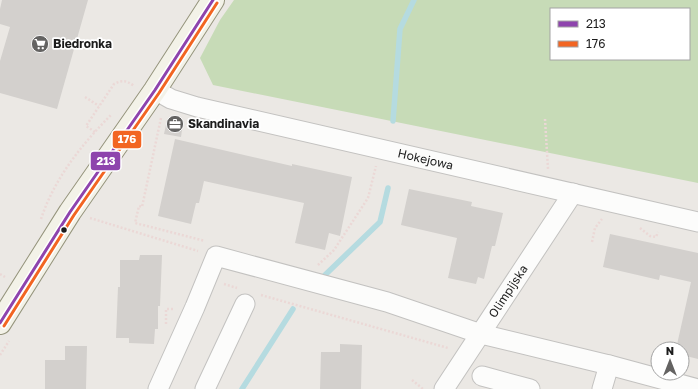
<svg xmlns="http://www.w3.org/2000/svg" width="698" height="389" font-family="'Golos Text',sans-serif">
<style>
.forest{fill:#c7dbb7;fill-rule:evenodd}
.lines{fill:none;stroke-linecap:round;stroke-linejoin:round}
.stream{stroke:#b5dbe0;stroke-width:5.5}
.building{fill:#d3d0cd}
.street-casing{stroke:#c3c2c0;stroke-width:21}
.secondary-casing{stroke:#95947c;stroke-width:24}
.path{stroke:#ebd8d6;stroke-width:2.5;stroke-dasharray:2 2;stroke-linecap:butt}
.street{stroke:#fcfcfb;stroke-width:19}
.secondary{stroke:#f3f2e8;stroke-width:22}
.bus-1-casing{stroke:#fff;stroke-width:6}
.bus-2-casing{stroke:#fff;stroke-width:6}
.bus-1{stroke:#8e44ad;stroke-width:3}
.bus-2{stroke:#f26522;stroke-width:3}
.bus-dot{fill:#1c1c1c;stroke:#fff;stroke-width:1.5}
.labels{text-anchor:middle;stroke-width:3.5;stroke-linejoin:round;paint-order:stroke}
.poi-label{font-size:12px;font-weight:bold;fill:#1c1c1c;stroke:#fff;text-anchor:start}
.street-label{font-size:12px;fill:#1c1c1c;stroke:#fff}
.line-badge{stroke:#fff;stroke-width:1.5}
.badge-label{font-size:11px;text-anchor:middle;font-weight:bold;fill:#fff}
</style>
<rect width="100%" height="100%" fill="#ebe8e4"/>
<!-- forest -->
<path class="forest" d="M234 0H698V183L213 85 200 58 220 20ZM551 9H689V59H551Z"/>
<g class="lines">
<!-- stream -->
<g class="stream">
<polyline points="393,121 400,29 414,0"/>
<polyline points="325,275 380,222 388,188"/>
<polyline points="242,389 293,309"/>
</g>
</g>
<!-- building -->
<g class="building">
<polygon points="2,0 88,0 57,109 0,93 0,61 10,27 0,24 0,9"/>
<polygon points="167,120 183,123 181,137 164,134"/>
<polygon points="175,139 292,166 292,164 352,177 340,236 329,233 325,250 295,243 304,203 204,181 199,203 196,203 191,224 158,216"/>
<polygon points="409,189 472,202 471,206 503,213 495,246 492,246 484,279 478,277 476,284 448,278 457,238 401,225"/>
<polygon points="610,234 698,253 698,359 682,355 682,349 676,349 691,282 660,275 659,280 603,267"/>
<polygon points="140,255 162,255 160,306 158,306 158,329 155,329 154,344 129,343 129,338 116,338 118,287 120,287 120,260 139,260"/>
<polygon points="340,344 362,345 361,389 320,389 321,352 340,352"/>
<polygon points="65,346 87,346 86,389 45,389 45,360 65,360"/>
</g>
<g class="lines">
<defs>
<g id="street">
<path id="s1" d="M155 90 171 99 197 107 698 222"/>
<polyline points="609,365 698,389"/>
<polyline points="482,376 530,389"/>
<polyline points="158,389 195,307 216,256 387,302 481,334 609,365 602,389"/>
<polyline points="205,389 245,304"/>
<path id="s2" d="M444 389 573 193"/>
</g>
<polyline id="secondary" points="0,323 70,212 155,90 213,0"/>
</defs>
<!-- street casing -->
<use href="#street" class="street-casing"/>
<!-- secondary casing -->
<use href="#secondary" class="secondary-casing"/>
<!-- path -->
<g class="path">
<polyline points="85,97 99,106"/>
<polyline points="161,118 142,207 139,206 135,223 205,241"/>
<polyline points="545,119 548,169"/>
<path d="M95 132 86 126 114 84C122 80 126 80 134 86"/>
<polyline points="90,218 198,251"/>
<path d="M41 219C54 179 82 144 111 115"/>
<polyline points="640,228 650,236 656,237 658,232"/>
<polyline points="592,242 595,228 602,219"/>
<polyline points="318,265 334,250 368,198 376,166"/>
<polyline points="0,274 5,277"/>
<polyline points="224,284 237,288"/>
<polyline points="261,295 448,348"/>
<polyline points="166,324 166,309 175,309"/>
<polyline points="0,355 9,341"/>
<polyline points="412,380 423,389"/>
</g>
<!-- street -->
<use href="#street" class="street"/>
<!-- secondary -->
<use href="#secondary" class="secondary"/>
<defs>
<polyline id="bus-1" points="0,323 70,212 155,90 213,0"/>
<polyline id="bus-2" points="4,326 74,215 159,93 217,3"/>
</defs>
<!-- bus-1 casing -->
<use href="#bus-1" class="bus-1-casing"/>
<!-- bus-2 casing -->
<use href="#bus-2" class="bus-2-casing"/>
<!-- bus-1 -->
<use href="#bus-1" class="bus-1"/>
<!-- bus-2 -->
<use href="#bus-2" class="bus-2"/>
</g>
<!-- icons -->
<defs>
<symbol id="supermarket-disc" viewBox="-11 -11 22 22"><circle r="9.5" fill="#646362" stroke="#fff"/><path d="M-6-5.5h2.5l.6 2H6L4.5 2H-2.5L-4.4-4H-6ZM-1.5 3.2a1.3 1.3 0 1 0 .1 0ZM3 3.2a1.3 1.3 0 1 0 .1 0Z" fill="#fff"/></symbol>
<symbol id="office-disc" viewBox="-11 -11 22 22"><circle r="9.5" fill="#646362" stroke="#fff"/><path d="M-6-3h4V-5.5h4V-3h4V5H-6ZM-1-4.5V-3h2v-1.5ZM-6 0V1H6V0Z" fill="#fff"/></symbol>
</defs>
<g fill-rule="evenodd">
<use href="#supermarket-disc" x="30" y="34" width="20" height="20"/>
<use href="#office-disc" x="165" y="114" width="20" height="20"/>
</g>
<!-- markers -->
<circle class="bus-dot" cx="64" cy="230" r="3.5"/>
<g class="labels">
<!-- poi labels -->
<g class="poi-label">
<text x="53" y="48">Biedronka</text>
<text x="188" y="128">Skandinavia</text>
</g>
<!-- street labels -->
<g class="street-label">
<text dy="4" stroke="none"><textPath href="#s1" startOffset="280">Hokejowa</textPath></text>
<text dy="4" stroke="none"><textPath href="#s2" startOffset="117">Olimpijska</textPath></text>
</g>
</g>
<g class="line-badge">
<rect x="112" y="130" width="30" height="19" rx="4" fill="#f26522"/>
<rect x="90" y="151" width="31" height="20" rx="4" fill="#8e44ad"/>
</g>
<g class="badge-label">
<text x="127" y="143">176</text>
<text x="106" y="165">213</text>
</g>
<!-- legend -->
<rect x="550" y="8" width="140" height="52" fill="#ffffff" stroke="#a4a4a4"/>
<rect x="558" y="21" width="20" height="6" fill="#8e44ad" stroke="#a4a4a4"/>
<text x="586" y="28" font-size="12" fill="#1c1c1c">213</text>
<rect x="558" y="41" width="20" height="6" fill="#f26522" stroke="#a4a4a4"/>
<text x="586" y="48" font-size="12" fill="#1c1c1c">176</text>
<!-- north arrow -->
<g transform="translate(670 361)"><circle r="19" fill="#ffffff" stroke="#a4a4a4"/>
<path d="M0-3L7 15L0 10L-7 15Z" fill="#646362"/>
<text y="-6" font-size="11" font-weight="bold" text-anchor="middle" fill="#1c1c1c">N</text>
</g>
</svg>
